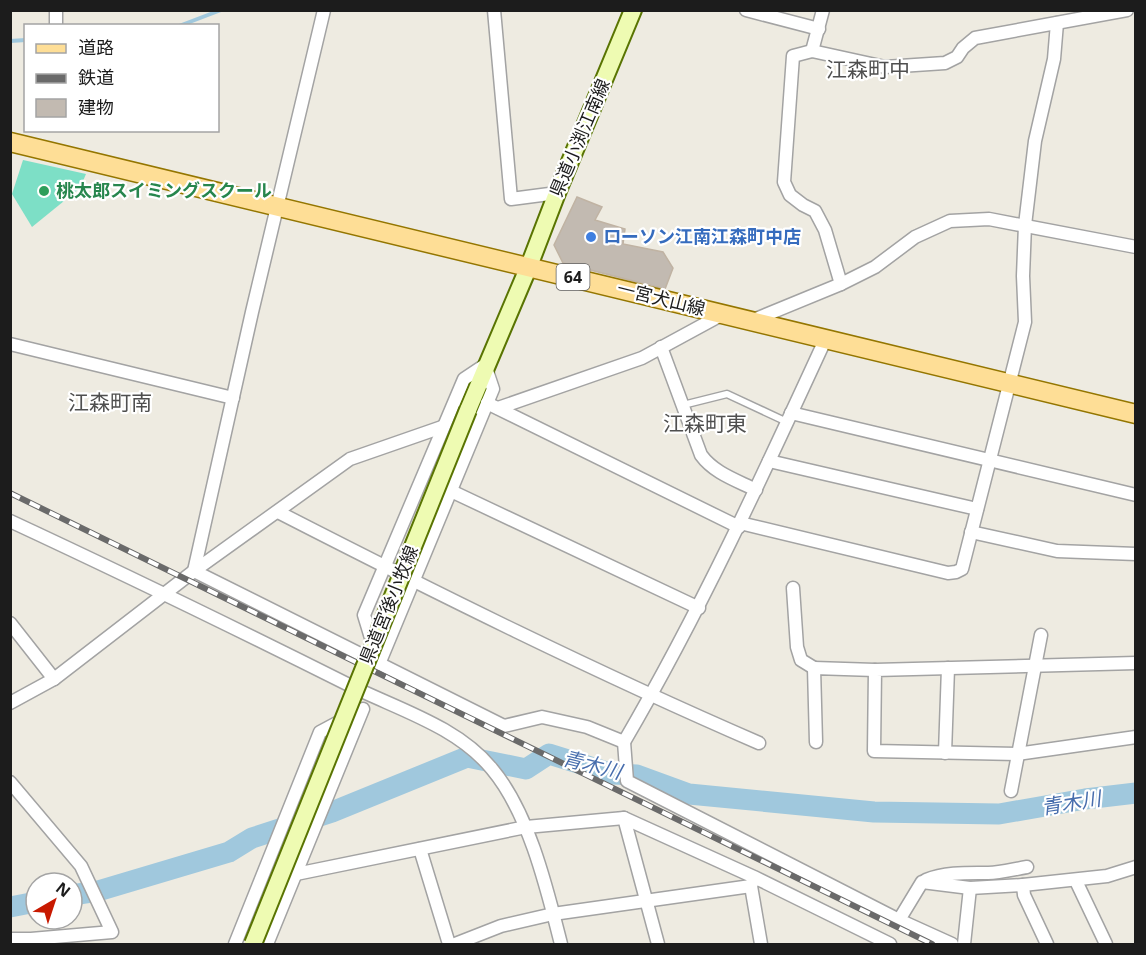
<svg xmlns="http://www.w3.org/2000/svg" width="1146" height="955" font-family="'Open Sans','Noto Sans JP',sans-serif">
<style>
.pitch{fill:#7ddfc6}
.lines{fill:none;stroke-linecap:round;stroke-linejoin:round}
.stream{stroke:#a0c8dd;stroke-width:4}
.river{stroke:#a0c8dd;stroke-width:21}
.building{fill:#c2bab1;stroke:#c0b3a3;stroke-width:1.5}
.lane-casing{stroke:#a3a3a3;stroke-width:9}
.street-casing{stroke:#a3a3a3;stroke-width:15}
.secondary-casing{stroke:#597402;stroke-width:20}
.primary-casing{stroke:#947600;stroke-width:21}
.lane{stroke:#fff;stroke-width:6}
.street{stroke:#fff;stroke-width:12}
.secondary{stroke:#eefbb2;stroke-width:16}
.primary{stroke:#fede96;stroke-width:18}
.rail-casing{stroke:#6a6a6a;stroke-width:6}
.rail{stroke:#fff;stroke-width:4;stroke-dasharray:11;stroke-linecap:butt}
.secondary-bridge-casing{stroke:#597402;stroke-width:20;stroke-linecap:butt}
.secondary-bridge{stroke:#eefbb2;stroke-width:16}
.leisure-dot{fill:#2e9e5b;stroke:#fff;stroke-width:2}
.shop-dot{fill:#3f7fe0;stroke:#fff;stroke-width:2}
.labels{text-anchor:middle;stroke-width:4.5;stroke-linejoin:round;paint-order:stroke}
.shield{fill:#fff;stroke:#606060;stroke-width:1.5}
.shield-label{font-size:16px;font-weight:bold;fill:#1c1c1c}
.street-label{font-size:18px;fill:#1c1c1c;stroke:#fff}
.leisure-label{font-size:18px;font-weight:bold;fill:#27864d;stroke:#fff;text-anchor:start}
.shop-label{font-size:18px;font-weight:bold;fill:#366cbe;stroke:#fff;text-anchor:start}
.water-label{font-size:20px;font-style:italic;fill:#476dad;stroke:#fff}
.quarter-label{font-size:21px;fill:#4f4f4f;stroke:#fff}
</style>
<rect width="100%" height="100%" fill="#eeebe1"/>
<!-- pitch -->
<polygon class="pitch" points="23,160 86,174 80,188 32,227 12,194"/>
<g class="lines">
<!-- stream -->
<g class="stream">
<polyline points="179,26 221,10"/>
<polyline points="10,41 26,40"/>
</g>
<!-- river -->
<g class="river">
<polyline points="72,895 98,891 229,852 252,838 332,812 467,757 526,769 549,754 613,774 637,775 689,794 874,812 999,814 1085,799 1136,793"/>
<polyline points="10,907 36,902"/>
</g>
</g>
<!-- building -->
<polygon class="building" points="577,197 602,207 595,220 625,229 623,244 663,252 673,268 665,289 563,263 554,245"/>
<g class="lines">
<defs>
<polyline id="lane" points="683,405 727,394 787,422"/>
<g id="street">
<polyline points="56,10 56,26"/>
<polyline points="494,10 511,199 557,193"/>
<polyline points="746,10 819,29"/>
<polyline points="812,51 823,10"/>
<polyline points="841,284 825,230 815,211 803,205 790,195 784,182 793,56 812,51 885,67 945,63 957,57 963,48 975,38 1127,10"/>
<polyline points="751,321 841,284 875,267 915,237 950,221 989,219 1136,247"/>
<polyline points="10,344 233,398"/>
<path d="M661 347 701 455C714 473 736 480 756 490"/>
<polygon points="485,365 493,389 379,664 364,615 464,379"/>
<polyline points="487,403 739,527"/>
<polyline points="498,408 642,358 723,314"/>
<polyline points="791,413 1136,495"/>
<polyline points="769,461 977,509"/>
<polyline points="451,491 699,608"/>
<path d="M278 512C436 593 595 672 759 743"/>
<path d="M10 521C124 574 237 629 349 685 397 709 457 726 492 769 529 813 547 889 561 944"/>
<polyline points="740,523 948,573 956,572 962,569 1025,322 1023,276 1025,225 1035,141 1054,59 1057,23"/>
<polyline points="971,532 1057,551 1136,554"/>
<path d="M194 571 504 726 542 717 587 727 624 742C700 612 763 475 826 338"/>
<polyline points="194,571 252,312 324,10"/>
<polyline points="793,588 797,647 801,660 814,668"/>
<polyline points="10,623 54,679"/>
<polyline points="1136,663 875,670 874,751 1017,754 1136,737"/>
<polyline points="10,703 54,679 194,571 350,459 442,427"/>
<polyline points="624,742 627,781 899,920"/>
<polyline points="816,742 814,668 875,670"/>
<polyline points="945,753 948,668"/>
<polyline points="10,782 81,866 112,932 31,939 10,939"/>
<polyline points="1011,791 1041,635"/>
<polyline points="624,818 658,944"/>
<polyline points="420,849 449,944"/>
<polyline points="296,874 526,827 624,818 754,877 890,944"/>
<polyline points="754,878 751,886 761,944"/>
<path d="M926 880C945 872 968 873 988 873 1001 873 1014 869 1027 867"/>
<polyline points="1076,881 1106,944"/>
<polyline points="235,944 320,732 363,709 267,944"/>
<polyline points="455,944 501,926 553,914 751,886"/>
<polyline points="952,944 899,920 922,882 970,888 1023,885"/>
<polyline points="964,944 970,888"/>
<polyline points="1047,944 1024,895 1023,885 1107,876 1136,867"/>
</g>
<polyline id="secondary" points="468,410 529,266 557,193 633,10"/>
<polyline id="primary" points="10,142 1136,414"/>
</defs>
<!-- lane casing -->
<use href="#lane" class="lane-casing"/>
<!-- street casing -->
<use href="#street" class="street-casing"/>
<!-- secondary casing -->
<use href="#secondary" class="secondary-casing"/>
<!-- primary casing -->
<use href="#primary" class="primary-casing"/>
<!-- lane -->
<use href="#lane" class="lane"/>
<!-- street -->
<use href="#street" class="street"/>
<!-- secondary -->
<use href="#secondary" class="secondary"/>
<!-- primary -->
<use href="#primary" class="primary"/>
<defs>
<polyline id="rail" points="10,493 932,944"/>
</defs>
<!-- rail casing -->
<use href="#rail" class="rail-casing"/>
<!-- rail -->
<use href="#rail" class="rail"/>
<defs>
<polyline id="secondary-bridge" points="253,944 468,410"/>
</defs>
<!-- secondary-bridge casing -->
<use href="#secondary-bridge" class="secondary-bridge-casing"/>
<!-- secondary-bridge -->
<use href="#secondary-bridge" class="secondary-bridge"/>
</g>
<!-- markers -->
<circle class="leisure-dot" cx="44" cy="191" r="6"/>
<circle class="shop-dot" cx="591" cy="237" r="6"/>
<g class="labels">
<!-- shield labels -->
<rect class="shield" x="556.5" y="264" width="33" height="26" rx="4.5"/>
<g class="shield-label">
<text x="573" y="283">64</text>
</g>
<!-- street labels -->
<g class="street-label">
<text transform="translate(580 138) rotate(-67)" y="6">県道小渕江南線</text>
<text transform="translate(661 299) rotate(14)" y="6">一宮犬山線</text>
<text transform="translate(389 605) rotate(-68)" y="6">県道宮後小牧線</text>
</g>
<!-- leisure labels -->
<g class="leisure-label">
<text x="56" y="197">桃太郎スイミングスクール</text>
</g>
<!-- shop labels -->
<g class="shop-label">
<text x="603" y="243">ローソン江南江森町中店</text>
</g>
<!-- water labels -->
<g class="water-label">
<text transform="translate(592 765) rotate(14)" y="7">青木川</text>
<text transform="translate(1071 803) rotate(-9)" y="7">青木川</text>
</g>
<!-- quarter labels -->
<g class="quarter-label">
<text x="868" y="77">江森町中</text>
<text x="110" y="410">江森町南</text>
<text x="705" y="431">江森町東</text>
</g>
</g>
<!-- border -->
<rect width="1146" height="955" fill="none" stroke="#1c1c1c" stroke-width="24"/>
<!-- legend -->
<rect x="24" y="24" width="195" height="108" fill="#ffffff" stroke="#a4a4a4" stroke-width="1.5"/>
<rect x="36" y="44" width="30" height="9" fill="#fede96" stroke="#a4a4a4" stroke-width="1.5"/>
<text x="78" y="54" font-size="18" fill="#1c1c1c">道路</text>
<rect x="36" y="74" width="30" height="9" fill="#6a6a6a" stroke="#a4a4a4" stroke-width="1.5"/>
<text x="78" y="84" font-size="18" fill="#1c1c1c">鉄道</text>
<rect x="36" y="99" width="30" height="18" fill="#c2bab1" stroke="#a4a4a4" stroke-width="1.5"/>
<text x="78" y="114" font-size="18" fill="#1c1c1c">建物</text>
<!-- north arrow -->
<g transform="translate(54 901) rotate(39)"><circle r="28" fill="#ffffff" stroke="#a4a4a4" stroke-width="1.5"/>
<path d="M0-4.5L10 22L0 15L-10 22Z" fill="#c81900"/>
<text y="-9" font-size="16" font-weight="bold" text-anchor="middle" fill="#1c1c1c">N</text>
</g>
</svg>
